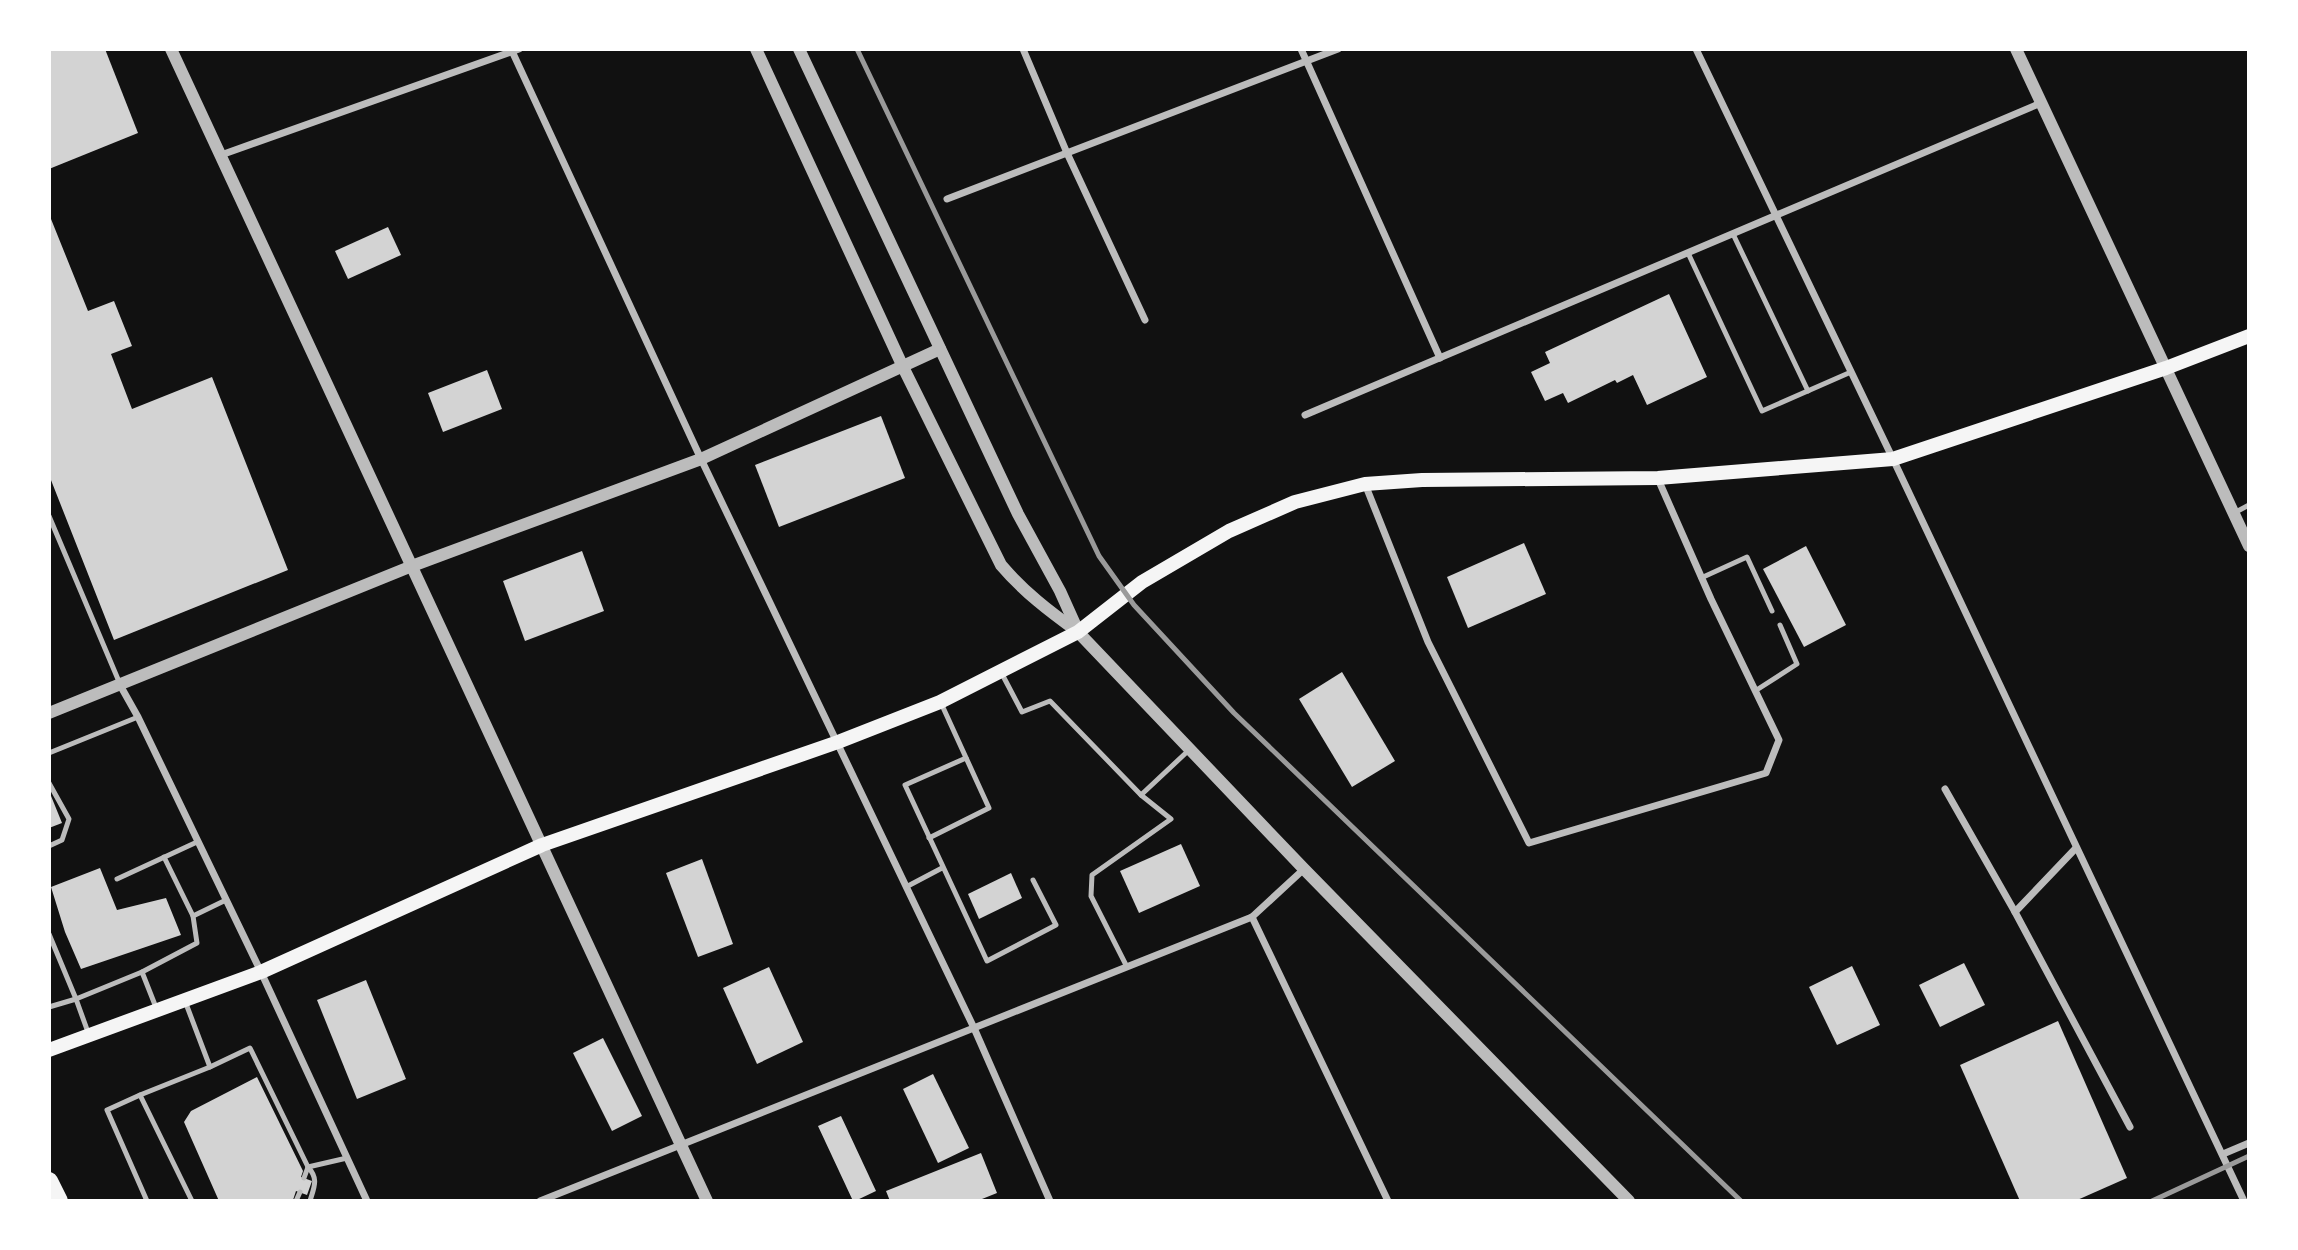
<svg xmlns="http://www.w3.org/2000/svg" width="2298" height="1250" font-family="Raleway,sans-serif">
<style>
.building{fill:#d3d3d3}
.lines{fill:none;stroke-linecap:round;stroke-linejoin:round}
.service{stroke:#bcbcbc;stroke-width:5}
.minor{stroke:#bcbcbc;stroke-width:7}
.tertiary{stroke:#bcbcbc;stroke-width:12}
.secondary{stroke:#f5f5f5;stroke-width:14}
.primary{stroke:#f5f5f5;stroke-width:18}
.rail{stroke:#9a9a9a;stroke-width:5}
</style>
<rect width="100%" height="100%" fill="#111"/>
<!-- building -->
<g class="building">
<polygon points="49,49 105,49 138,133 49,169"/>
<polygon points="49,214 88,311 114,301 132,346 111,354 132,409 212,377 288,570 114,640 49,475"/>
<polygon points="388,227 401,255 348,279 335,251"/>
<polygon points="1669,294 1707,377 1647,405 1633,375 1617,383 1615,380 1568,403 1563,393 1545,401 1531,372 1550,363 1545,352"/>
<polygon points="487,370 502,409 443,432 428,393"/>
<polygon points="881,416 905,478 779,527 755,465"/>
<polygon points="1524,543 1546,594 1468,628 1447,577"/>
<polygon points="1806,546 1846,625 1804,647 1763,569"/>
<polygon points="582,551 604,611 525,641 503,581"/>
<polygon points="1342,672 1395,761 1352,787 1299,699"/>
<polygon points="49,791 62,823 49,828"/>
<polygon points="1181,844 1200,886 1139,913 1120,871"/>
<polygon points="702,859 733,944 698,957 666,873"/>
<polygon points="100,868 117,910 166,898 181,935 81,969 65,932 51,887"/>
<polygon points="1011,873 1022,898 979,919 968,894"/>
<polygon points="1964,963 1985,1005 1940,1027 1919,985"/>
<polygon points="1852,966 1880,1025 1837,1045 1809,987"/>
<polygon points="769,967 803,1042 757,1064 723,988"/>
<polygon points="366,980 406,1079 357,1099 317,1000"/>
<polygon points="2058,1021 2127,1178 2075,1201 2020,1201 1960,1065"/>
<polygon points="603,1038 642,1116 612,1131 573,1053"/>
<polygon points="933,1074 969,1148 938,1163 903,1089"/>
<polygon points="257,1077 303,1171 301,1177 312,1181 307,1195 296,1191 293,1200 291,1201 219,1201 184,1122 191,1111"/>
<polygon points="841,1116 876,1191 855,1201 853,1201 818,1126"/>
<polygon points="981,1153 997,1193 977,1201 890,1201 886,1191"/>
</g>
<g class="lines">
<!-- service -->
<g class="service">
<polyline points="1733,234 1808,391"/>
<polyline points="1688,253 1762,411 1851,372"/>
<polyline points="2234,513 2249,505"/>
<polyline points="49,516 120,684"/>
<polyline points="1701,578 1747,557 1772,611"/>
<polyline points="1002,674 1022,712 1050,701 1141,795 1189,750"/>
<polyline points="1755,691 1797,664 1780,625"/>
<polyline points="49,753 138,717"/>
<polyline points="966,758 905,785 987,961 1056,925 1033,880"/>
<polyline points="49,783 69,819 62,840 49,846"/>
<polyline points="929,838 989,808 941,703"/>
<polyline points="164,857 193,916"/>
<polyline points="117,879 197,842"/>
<polyline points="906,887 942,868"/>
<polyline points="49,934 76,999 142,972 157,1010"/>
<polyline points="1127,967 1091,896 1092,875 1171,819 1141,795"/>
<polyline points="142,972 197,943 193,916 226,900"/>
<polyline points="185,1001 210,1067"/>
<polyline points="49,1007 76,999 89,1035"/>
<path d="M140 1095 210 1067 250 1048 308 1167C319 1179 314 1187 310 1201"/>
<polyline points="308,1167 347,1158"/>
<polyline points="304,1178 308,1167"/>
<polyline points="147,1201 107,1110 140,1095 192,1201"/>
<polyline points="296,1201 300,1192"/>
</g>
<!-- minor -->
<g class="minor">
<polyline points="511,49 701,459 974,1028 1050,1201"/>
<polyline points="1023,49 1067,153 1145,320"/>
<polyline points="1301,49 1440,358"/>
<polyline points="1696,49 1893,459 2244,1201"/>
<polyline points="221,155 519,49"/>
<polyline points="947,199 1338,49"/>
<polyline points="1305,415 2041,103"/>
<polyline points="1365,484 1428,642 1529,843 1766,773 1779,740 1711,599 1658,479"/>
<polyline points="120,685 138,717 261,972 367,1201"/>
<polyline points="1945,789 2015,912 2130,1127"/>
<polyline points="2015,912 2076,848"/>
<polyline points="1252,917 1388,1201"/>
<polyline points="2223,1154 2249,1143"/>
<polyline points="540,1201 1252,917 1304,869"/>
</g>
<!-- tertiary -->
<g class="tertiary">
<polyline points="171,49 707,1201"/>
<path d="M756 49 903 367 1001 565C1024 592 1049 611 1078 632L1304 869 1629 1201"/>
<polyline points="799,49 1018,514 1060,591 1078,631"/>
<polyline points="2016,49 2249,546"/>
<polyline points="49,713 412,566 701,459 940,349"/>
</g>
<!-- secondary -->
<polyline class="secondary" points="49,1050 261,972 542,845 838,742 940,702 1078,632 1142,582 1229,531 1295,502 1365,484 1422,480 1658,478 1893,459 2166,368 2249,336"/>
<!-- primary -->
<polyline class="primary" points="49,1181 59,1201"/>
<!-- rail -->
<g class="rail">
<polyline points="857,49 1099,556 1134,605 1234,713 1741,1201"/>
<polyline points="2152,1201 2249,1156"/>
</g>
</g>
<!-- border -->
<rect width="2298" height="1250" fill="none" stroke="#ffffff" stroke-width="102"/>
</svg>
